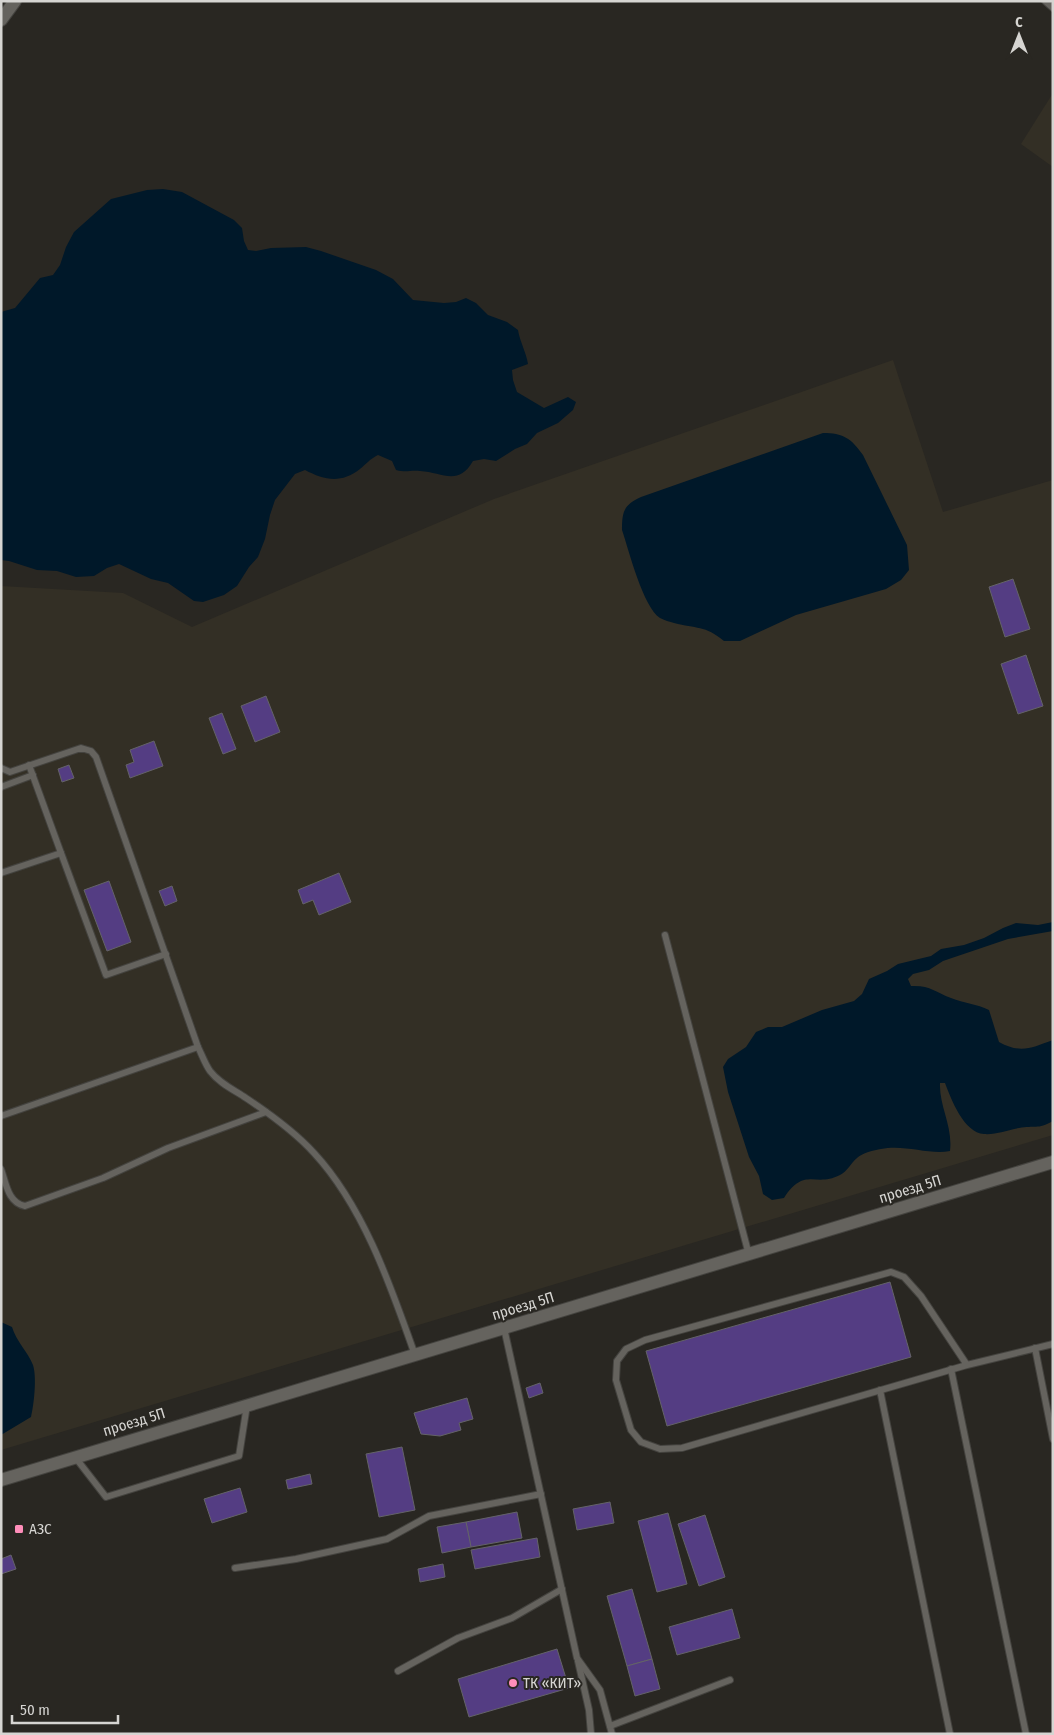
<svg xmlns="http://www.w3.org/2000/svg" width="1054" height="1735" font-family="'Fira Sans Condensed',sans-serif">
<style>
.built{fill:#332f25}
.water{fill:#001829}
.building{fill:#543d83;stroke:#646368}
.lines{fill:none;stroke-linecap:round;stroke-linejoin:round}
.service-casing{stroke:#44433f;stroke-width:8}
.tertiary-casing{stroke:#44433f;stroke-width:14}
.service{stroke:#65635e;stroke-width:6}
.tertiary{stroke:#65635e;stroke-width:12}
.poi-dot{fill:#ff8eba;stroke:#292722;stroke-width:2}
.labels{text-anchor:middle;stroke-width:4;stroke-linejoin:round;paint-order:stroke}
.street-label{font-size:15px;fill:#d6d5d2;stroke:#292722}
.poi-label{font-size:15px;fill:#d6d5d2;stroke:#292722;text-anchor:start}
</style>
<rect width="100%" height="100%" fill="#292722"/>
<!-- built -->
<g class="built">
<polygon points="1053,93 1053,167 1021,144"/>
<polygon points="893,360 943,512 1053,480 1053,1135 1,1450 1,586 123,593 192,627 494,499"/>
</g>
<!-- water -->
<g class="water">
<path d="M163 189 182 192 234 220 242 228 244 241 248 250 256 251 271 248 306 247 321 251 376 270 393 279 413 300 444 303 456 302 466 298 476 303 488 315 507 322 518 330C520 342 526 352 528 364L512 370 513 380 517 392 544 408 568 397 576 402 573 410 558 423 537 433 527 444 515 449 496 461 484 459 473 461C458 487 442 472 420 471 409 470 407 473 396 470L392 461 378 455C370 459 366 464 360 469 341 484 324 480 305 470L295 474 275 500 270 515 265 539 258 557 249 567 237 586 224 595 203 602 194 601 168 583 151 579 119 564 107 568 94 576 76 577 57 571 37 570 9 561 1 560V312L15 308 40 278 53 275 60 265 66 247 74 232 111 199 147 190Z"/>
<path d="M823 433C843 433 851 438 863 455L907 545 909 570 901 580 886 589 796 615 740 641H724C705 625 696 629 674 623 670 622 664 620 660 618 643 607 629 551 622 530 622 511 624 505 641 497Z"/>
<path d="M1053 922V931L1008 939 943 961 929 970 913 974 908 979 911 986C930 985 935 992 951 998 964 1003 977 1004 989 1010L999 1042C1021 1054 1031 1048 1053 1040V1121C1037 1130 1035 1125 1019 1128 1008 1130 995 1135 984 1134 964 1133 951 1099 945 1083H940C939 1106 953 1126 950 1151 929 1155 904 1144 881 1149 874 1150 862 1153 857 1158 851 1163 847 1172 840 1175 815 1188 805 1166 784 1198L772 1200 763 1194 759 1176 749 1157 728 1092 723 1067 728 1059 746 1047 756 1032 768 1027H782L822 1010 854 1001 862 994 869 979 887 971 898 964 931 956 941 949 964 945 984 938 1003 928 1016 923 1038 925Z"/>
<path d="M1 1322 12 1327C16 1341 28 1352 33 1365 37 1377 34 1405 31 1417L1 1435Z"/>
</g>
<!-- building -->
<g class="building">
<polygon points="1013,579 1030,629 1005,637 989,587"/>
<polygon points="1026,655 1043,706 1018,714 1001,664"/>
<polygon points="266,696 280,732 255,742 241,706"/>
<polygon points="222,713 236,749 223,754 209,718"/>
<polygon points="154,741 163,766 130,778 126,765 134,762 130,750"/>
<polygon points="69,765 74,778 62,782 58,769"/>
<polygon points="339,873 351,902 319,915 313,900 303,904 298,890"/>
<polygon points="109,881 131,942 107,951 84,890"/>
<polygon points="172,886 177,901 165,906 159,891"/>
<polygon points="890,1282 911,1357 667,1426 646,1351"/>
<polygon points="540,1383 543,1393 529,1398 526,1388"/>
<polygon points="467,1398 473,1419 459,1423 461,1430 440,1436 421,1434 414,1413"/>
<polygon points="402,1447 415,1510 379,1517 366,1454"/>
<polygon points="310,1474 312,1484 288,1489 286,1480"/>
<polygon points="240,1488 247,1512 212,1523 204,1499"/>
<polygon points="610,1502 614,1523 577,1530 573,1509"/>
<polygon points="517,1512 522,1538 471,1547 466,1522"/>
<polygon points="668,1513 687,1584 657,1592 638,1521"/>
<polygon points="705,1515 725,1577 699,1586 678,1524"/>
<polygon points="466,1522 471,1547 442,1553 437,1527"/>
<polygon points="537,1538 540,1557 475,1569 471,1550"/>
<polygon points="11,1555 16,1569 1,1574 1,1559"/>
<polygon points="443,1564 445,1577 420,1582 418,1569"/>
<polygon points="632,1589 652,1659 627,1666 607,1596"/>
<polygon points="732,1609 740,1638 677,1655 669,1627"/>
<polygon points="557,1649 569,1688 469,1717 458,1679"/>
<polygon points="652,1659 660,1689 635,1696 627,1666"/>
</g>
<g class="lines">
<defs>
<g id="service">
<polyline points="1045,1 1053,8"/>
<path d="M1 768 10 772 81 748 91 751 96 757 198 1047C202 1055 205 1064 210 1071 219 1083 234 1090 246 1098 270 1114 295 1132 314 1153 364 1207 391 1287 415 1355"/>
<polyline points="1,787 33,775"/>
<polyline points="61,853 106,975 166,954"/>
<polyline points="1,873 61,853 29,765"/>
<polyline points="665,935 749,1255"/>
<polyline points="1,1116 198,1047"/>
<path d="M1 1169C6 1183 8 1203 25 1206L103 1178 168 1148 266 1112"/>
<polyline points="504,1328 577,1658 600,1690 612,1734"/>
<polyline points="1035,1348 1053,1439"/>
<polyline points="967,1365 921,1296 904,1277 891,1272 645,1340 626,1349 617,1361 616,1380 631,1430 641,1442 660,1449 682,1448 967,1365 1053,1344"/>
<polyline points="951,1369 1026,1734"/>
<polyline points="880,1390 950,1734"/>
<polyline points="75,1457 106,1497 239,1456 247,1405"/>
<polyline points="235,1568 296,1559 387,1539 429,1516 541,1494"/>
<polyline points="578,1661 589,1710 591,1734"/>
<polyline points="398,1671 458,1638 512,1618 562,1589"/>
<polyline points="610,1726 730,1680"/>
</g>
<g id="tertiary">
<polyline points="1,20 15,1"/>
<polyline points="1,1480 1053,1162"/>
</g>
</defs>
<!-- service casing -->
<use href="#service" class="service-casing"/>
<!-- tertiary casing -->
<use href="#tertiary" class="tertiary-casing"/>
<!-- service -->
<use href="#service" class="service"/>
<!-- tertiary -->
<use href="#tertiary" class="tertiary"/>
</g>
<!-- markers -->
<g class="poi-dot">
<rect x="14" y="1524" width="10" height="10" rx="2.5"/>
<circle cx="513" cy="1683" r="5"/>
</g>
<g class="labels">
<!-- street labels -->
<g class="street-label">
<text transform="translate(910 1189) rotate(-17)" y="5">проезд 5П</text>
<text transform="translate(523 1306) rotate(-17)" y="5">проезд 5П</text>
<text transform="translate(134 1422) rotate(-17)" y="5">проезд 5П</text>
</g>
<!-- poi labels -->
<g class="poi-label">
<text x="29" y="1534">АЗС</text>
<text x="523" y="1688">ТК «КИТ»</text>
</g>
</g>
<!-- border -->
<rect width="1054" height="1735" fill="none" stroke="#d6d5d2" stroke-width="5"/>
<!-- north arrow -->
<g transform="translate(1019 35)" stroke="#292722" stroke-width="4" paint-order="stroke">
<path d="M0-4L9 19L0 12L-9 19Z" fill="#d6d5d2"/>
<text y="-8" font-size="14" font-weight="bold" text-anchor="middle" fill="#d6d5d2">С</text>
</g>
<!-- scale -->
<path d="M12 1715v8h106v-8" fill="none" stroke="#d6d5d2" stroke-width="2.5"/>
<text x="20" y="1715" font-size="15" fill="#d6d5d2" stroke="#292722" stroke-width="4" paint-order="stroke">50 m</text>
</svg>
